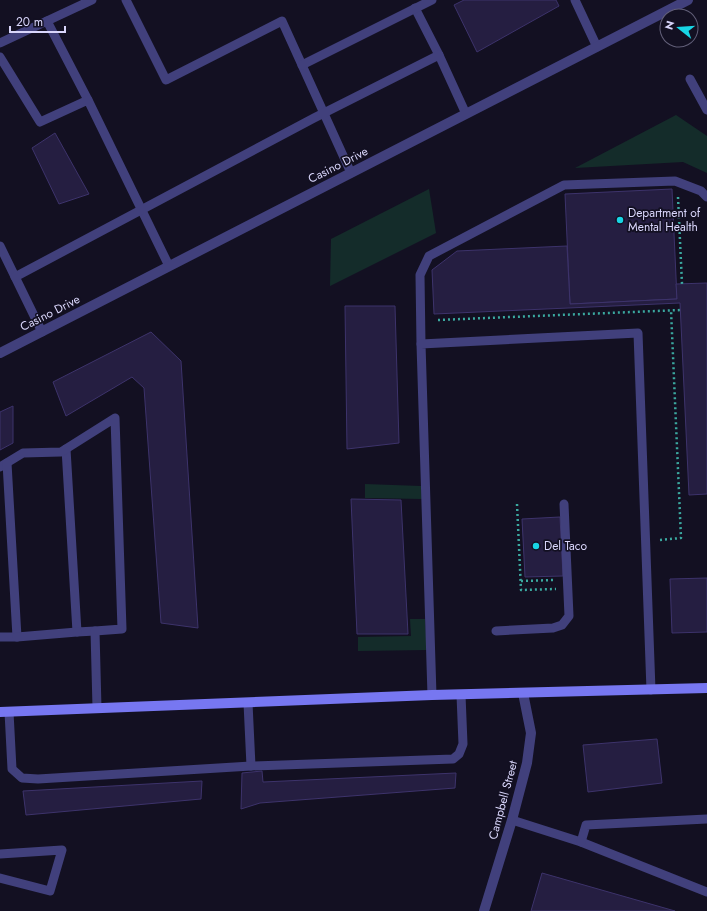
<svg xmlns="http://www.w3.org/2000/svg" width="707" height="911" font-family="Jost,sans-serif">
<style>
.green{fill:#142c2a}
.building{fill:#251e41;stroke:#3d336b}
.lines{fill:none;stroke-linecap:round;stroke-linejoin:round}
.path{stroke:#3ba9a0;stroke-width:2.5;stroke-dasharray:2 3;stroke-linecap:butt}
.service{stroke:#41407c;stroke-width:9}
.tertiary{stroke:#41407c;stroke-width:10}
.secondary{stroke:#7777f1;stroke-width:10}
.poi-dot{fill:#18d5e5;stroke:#131022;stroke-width:1.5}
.labels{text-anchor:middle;stroke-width:3.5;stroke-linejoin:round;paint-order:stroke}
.street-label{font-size:12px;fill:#d9d6fb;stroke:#131022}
.poi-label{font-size:12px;fill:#d9d6fb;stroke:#131022;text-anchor:start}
</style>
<rect width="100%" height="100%" fill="#131022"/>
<!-- green -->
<g class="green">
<polygon points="676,115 707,136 707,173 683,162 575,168"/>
<polygon points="429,189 436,233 330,286 331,239"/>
<polygon points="365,484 421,486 422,499 365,498"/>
<polygon points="410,619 425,619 427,650 358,651 358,637 411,636"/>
</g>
<!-- building -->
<g class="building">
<polygon points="464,0 556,0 559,6 477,52 454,5"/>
<polygon points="55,133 89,194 59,204 32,148"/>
<polygon points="672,189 677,299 570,304 565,194"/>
<polygon points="567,246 570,304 677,299 676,284 707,283 707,494 689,495 680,303 434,314 432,270 457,251"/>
<polygon points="345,306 395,306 399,443 347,449"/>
<polygon points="151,332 181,361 198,628 161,623 144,388 132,377 66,416 53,382"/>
<polygon points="13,406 13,443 0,450 0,412"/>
<polygon points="351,499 401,500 408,634 357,634"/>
<polygon points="560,517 563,576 525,577 522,519"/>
<polygon points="707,578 707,632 672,633 670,579"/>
<polygon points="657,739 662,783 588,792 583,745"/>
<polygon points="262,771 263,782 456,773 455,788 260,803 241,809 242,773"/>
<polygon points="202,781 201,799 26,815 23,791"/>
<polygon points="542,873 675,911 531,911"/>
</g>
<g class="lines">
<!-- path -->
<g class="path">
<polyline points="678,197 682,284"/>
<polyline points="438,320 681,310"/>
<polyline points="517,504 521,590 556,589"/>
<polyline points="660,540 681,538 671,310"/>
<polyline points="521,581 554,580"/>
</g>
<!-- service -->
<g class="service">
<polyline points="126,0 166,80 282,21 351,173"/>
<polyline points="575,0 597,47"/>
<polyline points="415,8 439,55"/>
<polyline points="47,21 88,100"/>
<polyline points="0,43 92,0"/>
<polyline points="0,57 40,122 88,100 169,266"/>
<polyline points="302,65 432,0"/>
<polyline points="690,79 707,110"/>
<polyline points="0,246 42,332"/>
<polyline points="15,277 314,118 439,55 466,114"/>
<polyline points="421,344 420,275 429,256 564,185 675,181 701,191 707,197"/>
<polyline points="66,449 77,632 95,631"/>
<polyline points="0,467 23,453 61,452 115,418 122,629 95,631 97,708"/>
<polyline points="496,631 553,628 562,625 569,616 564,504"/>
<polyline points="0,637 17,637 7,463"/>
<polyline points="17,637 77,632"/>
<polyline points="432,695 421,344 638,333 651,690"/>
<polyline points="248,703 251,766"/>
<polyline points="9,712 12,769 22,778 38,779 251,766 453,759 459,754 463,744 461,695"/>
<polyline points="512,820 581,842 707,892"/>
<polyline points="581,842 586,825 707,819"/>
<polyline points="0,854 62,850 50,891 0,878"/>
</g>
<!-- tertiary -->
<g class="tertiary">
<polyline points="0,353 688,0"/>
<polyline points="484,911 512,820 527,763 531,733 523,693"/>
</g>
<!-- secondary -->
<polyline class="secondary" points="0,712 432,695 707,688"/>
</g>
<!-- markers -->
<g class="poi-dot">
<circle cx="620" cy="220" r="4"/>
<circle cx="536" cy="546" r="4"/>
</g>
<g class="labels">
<!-- street labels -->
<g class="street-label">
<text transform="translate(338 165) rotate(-27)" y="4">Casino Drive</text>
<text transform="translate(50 313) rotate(-27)" y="4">Casino Drive</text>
<text transform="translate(503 800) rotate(-75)" y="4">Campbell Street</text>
</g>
<!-- poi labels -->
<g class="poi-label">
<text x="628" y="217">Department of<tspan x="628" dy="14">Mental Health</tspan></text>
<text x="544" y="550">Del Taco</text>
</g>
</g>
<!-- north arrow -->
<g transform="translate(679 28) rotate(287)"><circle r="19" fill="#131022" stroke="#625f79"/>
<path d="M0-3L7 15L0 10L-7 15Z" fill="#18d5e5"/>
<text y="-6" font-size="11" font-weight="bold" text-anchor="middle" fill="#d9d6fb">N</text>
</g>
<!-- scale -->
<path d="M10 26v6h55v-6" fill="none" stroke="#d9d6fb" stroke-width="2"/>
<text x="16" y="26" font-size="12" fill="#d9d6fb" stroke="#131022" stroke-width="3" paint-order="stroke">20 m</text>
</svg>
